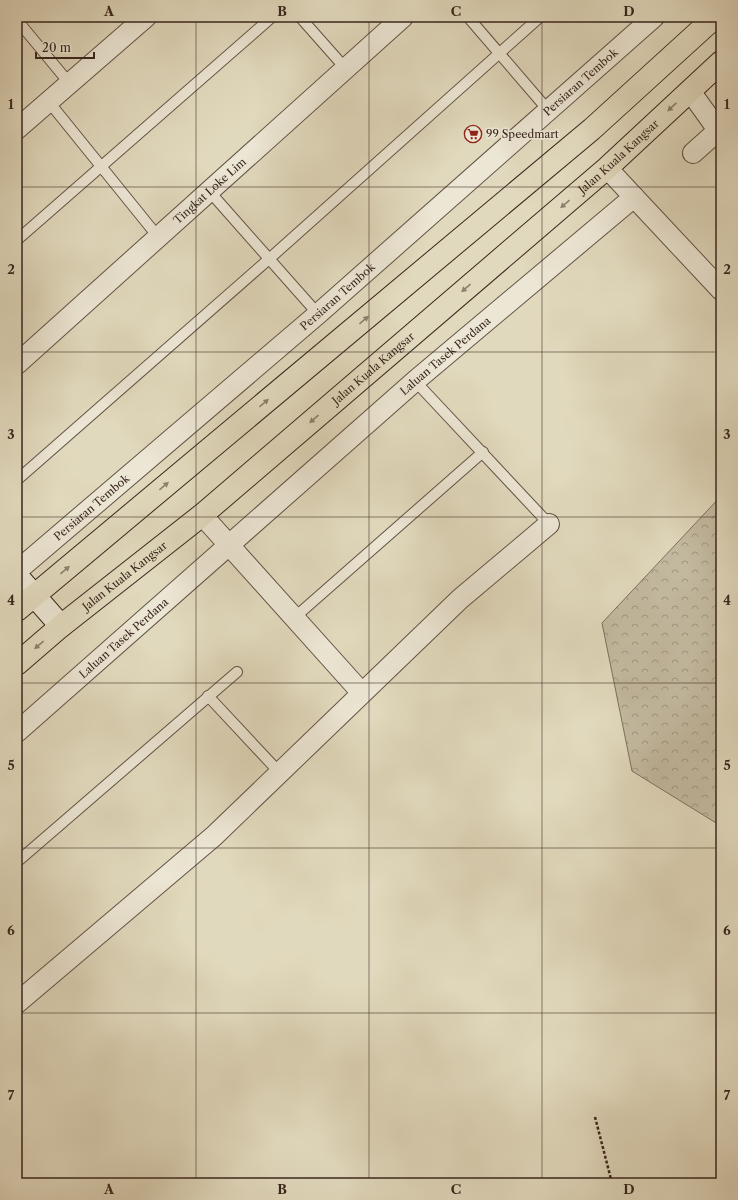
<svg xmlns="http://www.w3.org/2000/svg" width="738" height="1200" font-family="'Libre Caslon Text',serif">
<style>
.forest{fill:url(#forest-crowns);stroke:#7e7060}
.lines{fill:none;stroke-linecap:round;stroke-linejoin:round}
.lane-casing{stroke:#635346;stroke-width:12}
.street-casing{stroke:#635346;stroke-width:22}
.secondary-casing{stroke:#39261e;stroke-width:24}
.highway-casing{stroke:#39261e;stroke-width:24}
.path{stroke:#39261e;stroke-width:2.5;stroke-dasharray:3 2;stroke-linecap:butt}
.lane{stroke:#ece6d4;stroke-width:10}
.street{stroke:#ece6d4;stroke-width:20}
.secondary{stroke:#ece6d4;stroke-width:22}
.highway{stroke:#e1d9bd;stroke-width:22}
.oneway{fill:#8d806e}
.grid{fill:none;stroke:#39261e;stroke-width:1;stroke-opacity:0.55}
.labels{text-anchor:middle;stroke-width:3.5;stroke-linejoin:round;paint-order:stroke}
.street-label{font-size:11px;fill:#39261e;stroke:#ece6d4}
.poi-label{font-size:11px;fill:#39261e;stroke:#ece6d4;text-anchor:start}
.neatline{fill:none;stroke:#39261e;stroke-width:1.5}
.grid-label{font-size:13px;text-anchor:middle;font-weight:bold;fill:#39261e}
</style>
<defs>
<pattern id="forest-crowns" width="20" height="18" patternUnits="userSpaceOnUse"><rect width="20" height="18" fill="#c4bba2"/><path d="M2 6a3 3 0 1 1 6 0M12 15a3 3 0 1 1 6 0" fill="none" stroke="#a09883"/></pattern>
</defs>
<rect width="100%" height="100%" fill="#e1d9bd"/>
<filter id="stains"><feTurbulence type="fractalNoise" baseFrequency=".005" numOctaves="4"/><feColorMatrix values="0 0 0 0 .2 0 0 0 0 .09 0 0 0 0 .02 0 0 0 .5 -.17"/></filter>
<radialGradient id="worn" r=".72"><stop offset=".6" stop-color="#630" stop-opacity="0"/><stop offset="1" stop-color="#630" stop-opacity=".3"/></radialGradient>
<!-- forest -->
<polygon class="forest" points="721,496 721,826 632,771 602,623"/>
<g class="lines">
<defs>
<g id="lane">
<polyline points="300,17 346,69"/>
<polyline points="468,17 548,110"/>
<polyline points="17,20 70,84"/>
<polyline points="49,102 159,238"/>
<polyline points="210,192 318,314"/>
<polyline points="17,240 272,17"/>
<polyline points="415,381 549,524"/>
<polyline points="17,480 269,259 540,17"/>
<polyline points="294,618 483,452"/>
<polyline points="208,696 279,772"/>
<polyline points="17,862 237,672"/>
</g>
<g id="street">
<polyline points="690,91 718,130"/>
<polyline points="17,129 146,17"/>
<polyline points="693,153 721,128"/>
<polyline points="634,197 721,290"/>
<path id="s1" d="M17 364 403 17"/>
<polyline points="202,515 361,692"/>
<path id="s2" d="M17 571 318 314 654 17"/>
<path id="s3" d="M17 732 415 381 634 197 607 168"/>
<polyline points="17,1003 214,836 460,599 549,524"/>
</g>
<polyline id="secondary" points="17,576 61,626"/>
<g id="highway">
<polyline points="17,610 592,129 715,17"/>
<path id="s4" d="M17 664 61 626 202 515 607 168 721 62"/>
</g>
</defs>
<!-- lane casing -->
<use href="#lane" class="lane-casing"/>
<!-- street casing -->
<use href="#street" class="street-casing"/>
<!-- secondary casing -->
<use href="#secondary" class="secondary-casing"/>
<!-- highway casing -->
<use href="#highway" class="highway-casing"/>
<!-- path -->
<polyline class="path" points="595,1117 612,1183"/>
<!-- lane -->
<use href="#lane" class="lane"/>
<!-- street -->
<use href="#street" class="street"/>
<!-- secondary -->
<use href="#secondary" class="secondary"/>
<!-- highway -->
<use href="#highway" class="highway"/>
</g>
<!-- one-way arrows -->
<defs><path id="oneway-solid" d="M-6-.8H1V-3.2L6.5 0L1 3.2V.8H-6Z"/></defs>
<g class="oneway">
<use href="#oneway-solid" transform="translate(672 107) rotate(137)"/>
<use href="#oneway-solid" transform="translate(565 204) rotate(139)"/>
<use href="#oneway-solid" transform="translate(466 288) rotate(139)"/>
<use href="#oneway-solid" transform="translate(364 320) rotate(-40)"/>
<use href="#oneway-solid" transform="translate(264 403) rotate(-40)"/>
<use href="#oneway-solid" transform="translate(314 419) rotate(139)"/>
<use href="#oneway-solid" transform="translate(164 486) rotate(-40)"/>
<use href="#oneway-solid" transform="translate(65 570) rotate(-40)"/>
<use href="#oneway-solid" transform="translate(39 645) rotate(140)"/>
</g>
<!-- grid -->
<path class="grid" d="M196 17V1183M369 17V1183M542 17V1183M17 187H721M17 352H721M17 517H721M17 683H721M17 848H721M17 1013H721"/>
<!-- icons -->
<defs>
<symbol id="supermarket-ring" viewBox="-11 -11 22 22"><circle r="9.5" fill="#ece6d4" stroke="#8f2418" stroke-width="1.5"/><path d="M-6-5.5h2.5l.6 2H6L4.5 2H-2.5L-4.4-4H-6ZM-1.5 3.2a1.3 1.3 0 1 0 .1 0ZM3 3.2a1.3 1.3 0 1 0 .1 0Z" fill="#8f2418"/></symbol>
</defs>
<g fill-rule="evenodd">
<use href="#supermarket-ring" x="463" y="124" width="20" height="20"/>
</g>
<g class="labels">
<!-- street labels -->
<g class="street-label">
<text dy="4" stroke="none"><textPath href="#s2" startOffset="746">Persiaran Tembok</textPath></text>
<text dy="4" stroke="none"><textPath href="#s4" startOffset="787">Jalan Kuala Kangsar</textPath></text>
<text dy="4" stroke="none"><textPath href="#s1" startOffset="259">Tingkat Loke Lim</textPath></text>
<text dy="4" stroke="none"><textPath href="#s2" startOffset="422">Persiaran Tembok</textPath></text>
<text dy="4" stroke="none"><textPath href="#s3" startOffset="570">Laluan Tasek Perdana</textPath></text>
<text dy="4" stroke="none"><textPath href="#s4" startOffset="463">Jalan Kuala Kangsar</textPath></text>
<text dy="4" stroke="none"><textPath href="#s2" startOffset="98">Persiaran Tembok</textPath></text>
<text dy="4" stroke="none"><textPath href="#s4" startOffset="139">Jalan Kuala Kangsar</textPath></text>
<text dy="4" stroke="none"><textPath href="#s3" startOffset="142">Laluan Tasek Perdana</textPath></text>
</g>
<!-- poi labels -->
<g class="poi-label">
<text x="486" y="138">99 Speedmart</text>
</g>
</g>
<!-- margin -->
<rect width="738" height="1200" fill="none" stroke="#e1d9bd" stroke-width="44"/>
<!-- scale -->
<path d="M36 52v6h58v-6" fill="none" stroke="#39261e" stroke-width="2"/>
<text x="42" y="52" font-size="12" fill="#39261e" stroke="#ece6d4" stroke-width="3" paint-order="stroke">20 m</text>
<rect x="22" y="22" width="694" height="1156" class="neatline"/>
<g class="grid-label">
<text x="109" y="16">A</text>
<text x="282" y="16">B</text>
<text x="456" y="16">C</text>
<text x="629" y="16">D</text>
<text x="11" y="109">1</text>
<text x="727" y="109">1</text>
<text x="11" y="274">2</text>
<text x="727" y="274">2</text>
<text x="11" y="439">3</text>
<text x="727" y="439">3</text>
<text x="11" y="605">4</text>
<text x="727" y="605">4</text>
<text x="11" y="770">5</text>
<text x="727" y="770">5</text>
<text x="11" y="935">6</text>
<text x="727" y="935">6</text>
<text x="11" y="1100">7</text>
<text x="727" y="1100">7</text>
<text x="109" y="1194">A</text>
<text x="282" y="1194">B</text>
<text x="456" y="1194">C</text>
<text x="629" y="1194">D</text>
</g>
<rect width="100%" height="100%" filter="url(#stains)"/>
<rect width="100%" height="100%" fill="url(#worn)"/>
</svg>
